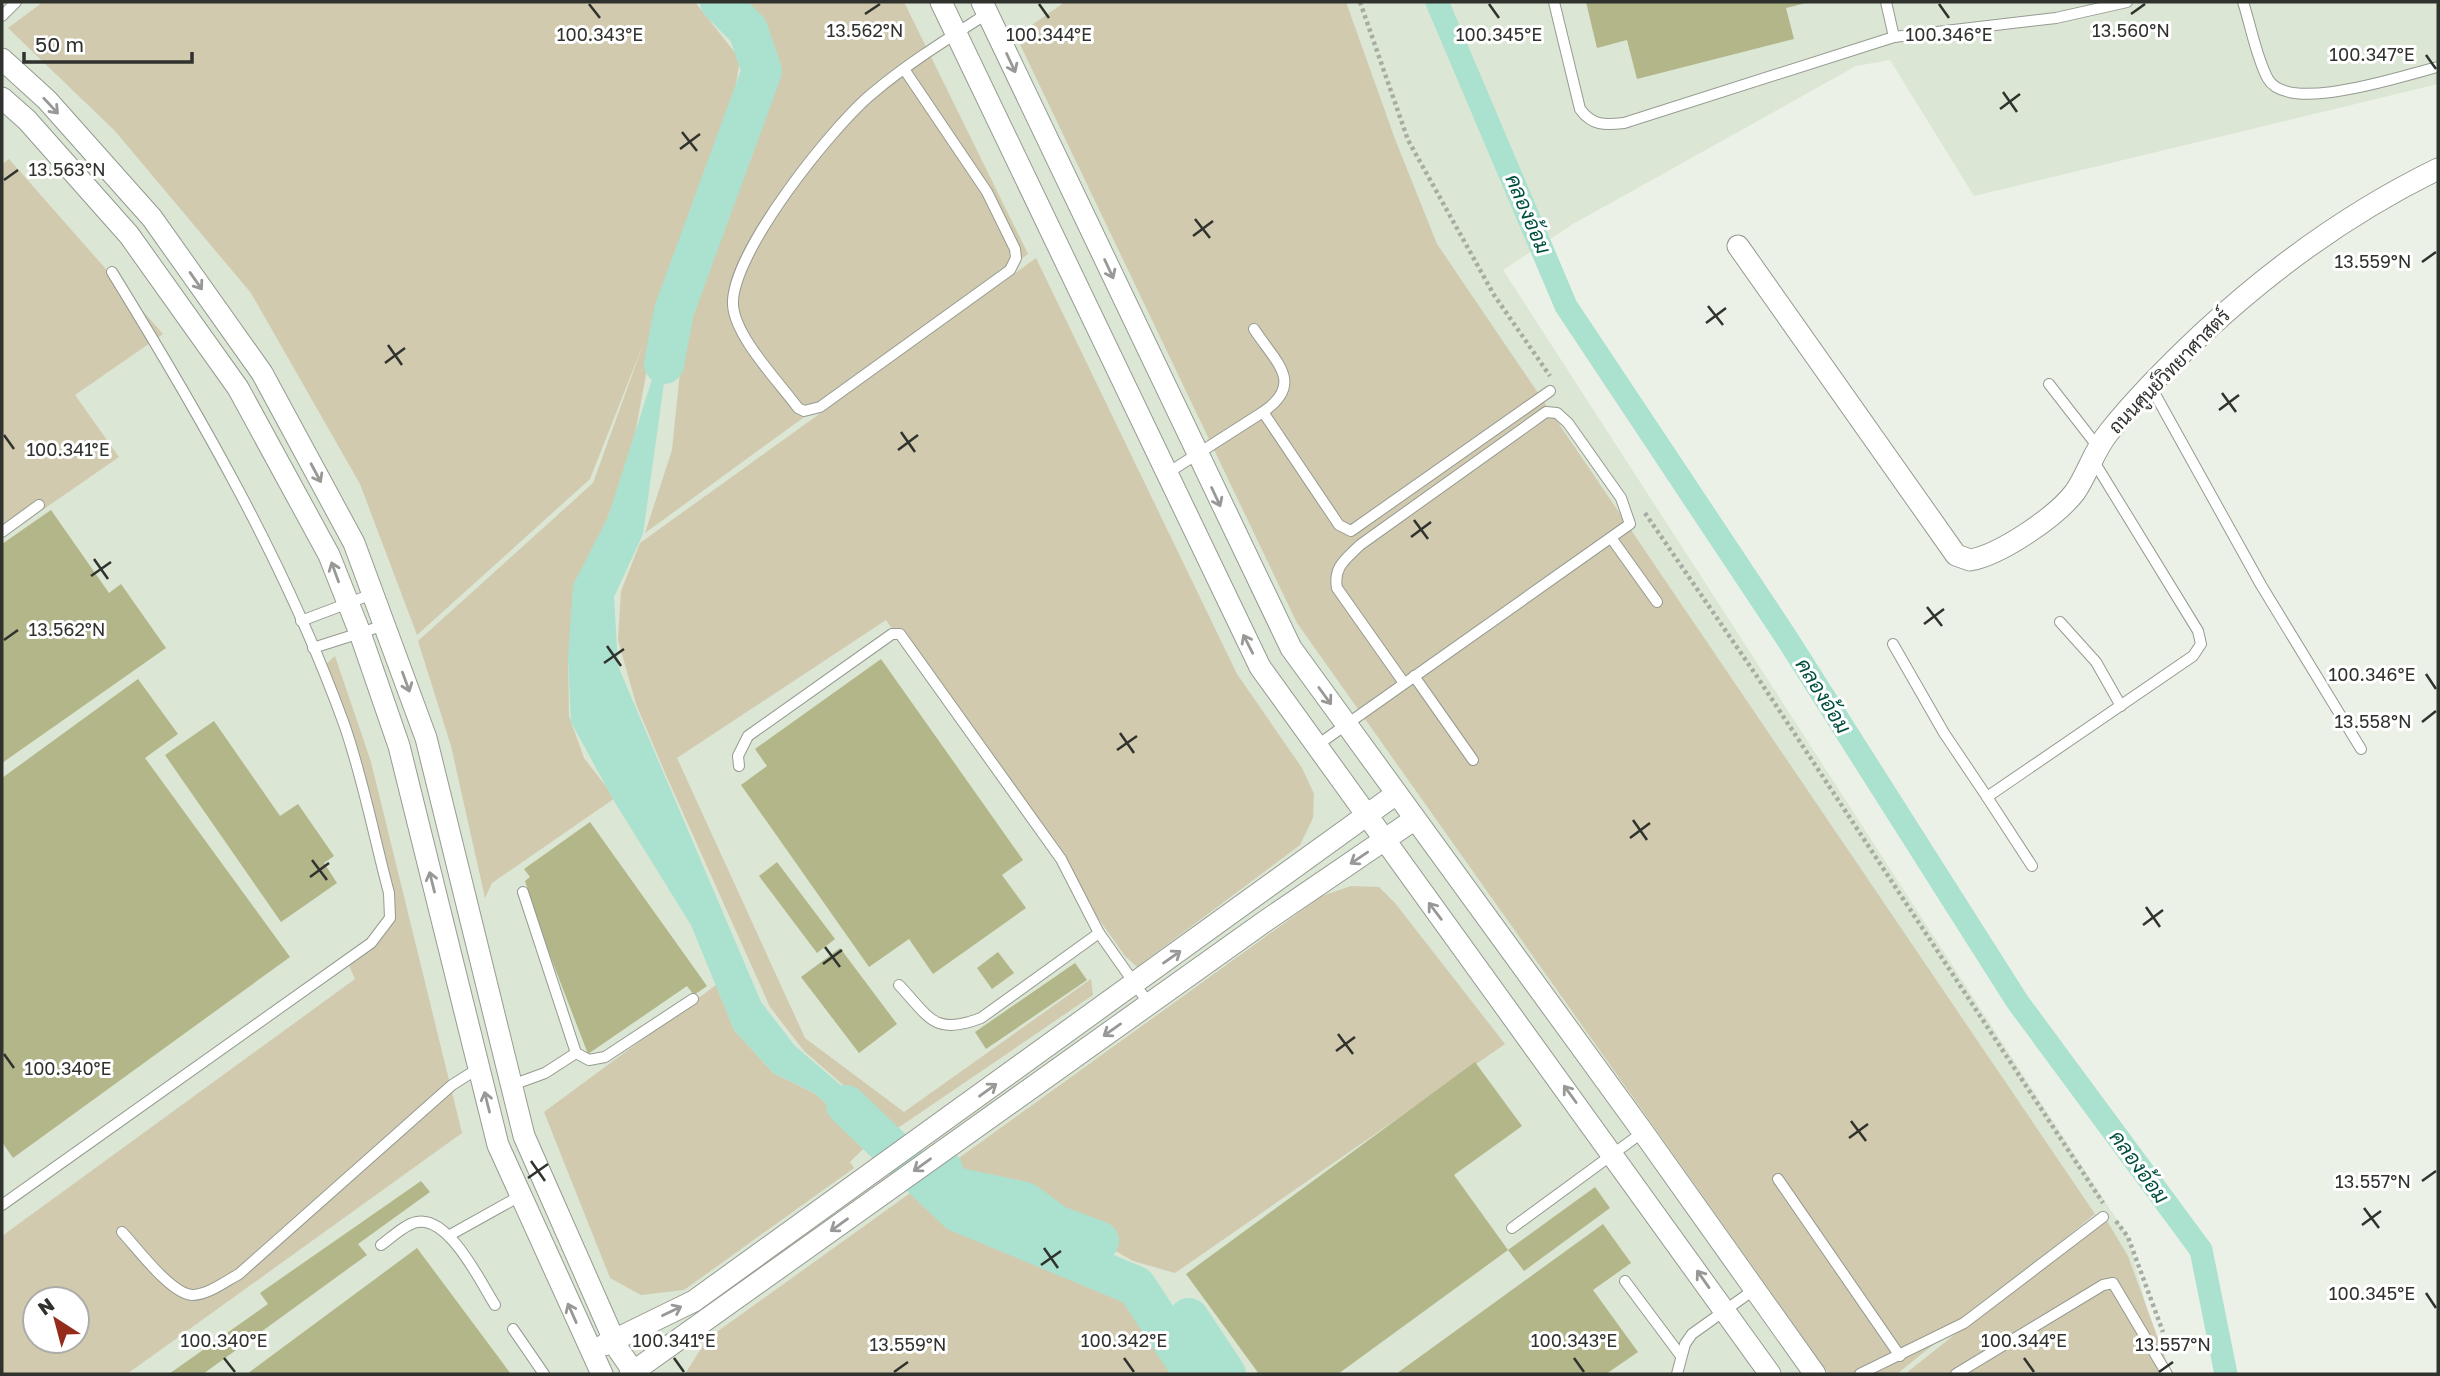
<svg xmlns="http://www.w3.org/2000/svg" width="2440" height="1376" font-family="'Golos Text',Sarabun,sans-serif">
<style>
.built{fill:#dbe6d4;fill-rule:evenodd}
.green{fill:#d2caaf;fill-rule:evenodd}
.water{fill:#abe1cf}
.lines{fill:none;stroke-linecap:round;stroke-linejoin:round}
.canal{stroke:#abe1cf;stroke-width:23}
.river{stroke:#abe1cf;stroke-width:40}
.building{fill:#b2b689}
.lane-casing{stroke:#959b91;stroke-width:12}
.street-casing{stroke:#959b91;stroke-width:23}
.path{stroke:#a7aca3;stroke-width:4.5;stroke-dasharray:3.5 3.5;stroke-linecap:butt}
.lane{stroke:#fff;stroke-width:10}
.street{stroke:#fff;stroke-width:21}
.oneway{stroke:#989896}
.ticks{fill:none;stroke:#30322e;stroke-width:2.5}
.labels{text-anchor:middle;stroke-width:6;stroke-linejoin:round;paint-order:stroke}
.street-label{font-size:19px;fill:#30322e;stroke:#fff}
.water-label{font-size:21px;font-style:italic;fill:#004f3f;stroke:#fff}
.ticks-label{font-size:18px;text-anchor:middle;fill:#30322e;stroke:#fff;stroke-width:6;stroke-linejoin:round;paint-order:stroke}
</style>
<rect width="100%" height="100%" fill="#ebf1e6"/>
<!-- built -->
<path class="built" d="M2 2H2438V84L1974 196 1890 60 1856 66 1573 224 1503 270 2128 1237 2164 1374H2ZM35 1299H77V1341H35Z"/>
<!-- green -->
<g class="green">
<polygon points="43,2 695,2 740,59 735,90 660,299 632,450 608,517 568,658 569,716 584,758 615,798 492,883 485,898 451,746 418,641 593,483 644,342 590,479 417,635 360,484 251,293 115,131 8,28"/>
<polygon points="747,2 904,2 1028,254 645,533 672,450 687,303 774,93 772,38"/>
<polygon points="1065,2 1346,2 1395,139 1437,244 2095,1214 1897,1374 1829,1374 1297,623 1016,36"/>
<polygon points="9,159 163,334 75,395 119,457 2,538 2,164"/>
<polygon points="1036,258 1237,674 1302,768 1314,794 1313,818 1300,845 1137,967 1125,956 886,620 677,758 805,1038 904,1112 1091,979 1093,995 895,1130 804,1051 770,1007 666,775 636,704 618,640 621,591 640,543"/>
<path d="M335 656 371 762 462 1133 127 1374H2V1236L355 979 347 961 387 921 385 878 324 666ZM35 1299H77V1341H35Z"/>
<polygon points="1351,886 1379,887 1395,903 1505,1044 1175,1273 1133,1261 1093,1238 1056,1225 1025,1202 950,1185 945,1168 1322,896"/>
<polygon points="716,985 734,1030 773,1073 814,1093 848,1122 868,1144 850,1162 854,1168 684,1290 641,1295 610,1278 544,1112"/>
<polygon points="913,1191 931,1205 940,1220 1123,1291 1182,1374 685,1374 707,1339"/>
<polygon points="2104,1216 2128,1256 2171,1374 1905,1374"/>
</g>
<!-- water -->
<polygon class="water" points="674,311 643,534 614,597 618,666 761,1002 795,1046 897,1133 870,1152 848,1122 814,1093 773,1073 734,1030 691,925 614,801 571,722 568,658 573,585 608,517"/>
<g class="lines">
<!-- canal -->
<polyline class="canal" points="1437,2 1566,306 1786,637 2017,1001 2201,1250 2226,1374"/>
<!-- river -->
<g class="river">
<polyline points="664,364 674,311 762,71 748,30 720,2"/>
<polyline points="846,1105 958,1212 1136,1286 1194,1374"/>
<polyline points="941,1172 943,1170 946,1185 1025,1202 1056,1225 1099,1241"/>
<polyline points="1189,1318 1226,1374"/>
</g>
</g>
<!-- building -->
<g class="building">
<polygon points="1586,2 1806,2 1806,3 1786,8 1794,39 1637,79 1627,40 1597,48"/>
<polygon points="51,510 109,593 121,584 166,648 2,763 2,544"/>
<polygon points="881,659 1023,860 1002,875 1026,908 933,974 909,939 869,967 741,785 767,766 755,749"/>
<polygon points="138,679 178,734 145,758 290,957 13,1158 2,1142 2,778"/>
<polygon points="214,721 280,816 298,804 334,856 324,863 337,883 281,922 165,755"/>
<polygon points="590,822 707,986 694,995 687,986 588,1054 548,950 525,881 530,877 524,869"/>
<polygon points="777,862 835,939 817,953 759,876"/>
<polygon points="840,948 897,1024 859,1053 801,977"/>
<polygon points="998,952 1014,973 992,989 977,968"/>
<polygon points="1075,963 1087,980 986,1049 975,1032"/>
<polygon points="1475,1062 1522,1126 1454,1175 1508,1250 1338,1374 1259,1374 1186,1274"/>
<polygon points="421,1181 430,1192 358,1244 367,1255 203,1374 169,1374 268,1304 260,1293"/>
<polygon points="1595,1187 1610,1208 1524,1271 1508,1250"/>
<polygon points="1603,1224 1631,1263 1593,1290 1638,1352 1606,1374 1396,1374"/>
<polygon points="417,1248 511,1374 247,1374"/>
</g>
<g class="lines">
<defs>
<g id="lane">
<path d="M1554 2 1580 109C1592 126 1605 125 1624 123L1894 37 2056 18 2127 2"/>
<polyline points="1886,2 1894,37"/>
<path d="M2243 2C2251 26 2256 57 2268 79 2289 115 2404 75 2438 67"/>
<polyline points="2,16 16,2"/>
<path d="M904 69 987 192 1015 249 1016 258 1010 270 820 407 804 411 798 408C779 382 735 337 733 305 730 254 834 124 874 92 910 62 949 38 988 13"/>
<path d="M1254 329C1276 363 1305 383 1263 412"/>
<polyline points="2049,384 2098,447"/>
<polyline points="2151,387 2261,585 2361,749"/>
<polyline points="1166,474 1263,412 1339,525 1351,531 1550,391"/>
<polyline points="2,532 39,505"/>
<polyline points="1612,539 1657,602"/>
<polyline points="301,621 375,593"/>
<polyline points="2060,622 2096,662 2121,706"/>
<polyline points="1893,644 1944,733 1987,797 2193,656 2201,644 2198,631 2093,460"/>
<polyline points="313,648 385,625"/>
<polyline points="1414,676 1473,760"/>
<path d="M1316 746 1630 524 1621 498 1568 423 1557 413 1546 412 1360 545C1346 559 1333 567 1337 588L1404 683"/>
<polyline points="739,766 738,756 748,736 892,634 900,634 1061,859 1099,933 1149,1004"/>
<polyline points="1987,797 2032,866"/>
<polyline points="523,892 576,1053 589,1060 605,1057 693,999"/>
<path d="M899 985C930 1018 934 1036 981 1018L1099 933"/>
<polyline points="512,1085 545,1073 576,1053"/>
<polyline points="1778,1179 1900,1356"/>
<path d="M2 1205 371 943 390 918 389 893C374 837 363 778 344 724 287 566 200 415 112 272"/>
<polyline points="1512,1228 1643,1132"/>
<path d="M122 1232C137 1248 171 1294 192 1295 208 1295 226 1281 239 1274L452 1085 479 1068"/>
<polyline points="450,1235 520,1196"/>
<path d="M381 1245C391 1238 405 1224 417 1222 449 1216 480 1281 495 1305"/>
<polyline points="1625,1281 1681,1356"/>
<polyline points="513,1329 544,1374"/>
<polyline points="1677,1374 1685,1344 1692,1334 1755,1289"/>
<polyline points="1860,1374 1964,1323 2103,1217"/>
<polyline points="1956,1374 2103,1285 2113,1283 2167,1374"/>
</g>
<g id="street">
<polyline points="941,2 1260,667 1770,1374"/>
<polyline points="982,2 1291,648 1643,1132 1815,1374"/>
<polyline points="2,59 47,100 152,218 262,373 354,543 426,738 524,1136 618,1349 635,1374"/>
<polyline points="2,98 27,120 129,235 238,388 329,555 360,633 399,746 498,1145 602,1374"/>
<path d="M1738 246 1956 555 1970 560C2000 555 2056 517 2075 492 2088 473 2094 450 2109 432 2137 397 2171 363 2204 332 2274 267 2352 211 2438 169"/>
<polyline points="604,1345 694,1301 1396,794"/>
<polyline points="630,1374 1264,922 1415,819"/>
</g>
</defs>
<!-- lane casing -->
<use href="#lane" class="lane-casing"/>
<!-- street casing -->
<use href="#street" class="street-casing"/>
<!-- path -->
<g class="path">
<polyline points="1360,2 1408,140 1494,295 1550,376"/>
<polyline points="1645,513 1756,675 2103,1203"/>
<polyline points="2116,1221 2128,1237 2163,1332"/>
</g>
<!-- lane -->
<use href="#lane" class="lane"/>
<!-- street -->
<use href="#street" class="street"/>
</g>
<!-- one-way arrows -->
<defs><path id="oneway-shaft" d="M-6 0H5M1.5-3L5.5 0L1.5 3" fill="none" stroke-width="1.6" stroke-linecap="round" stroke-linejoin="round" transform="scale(1.75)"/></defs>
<g class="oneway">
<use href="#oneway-shaft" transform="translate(1011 63) rotate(65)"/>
<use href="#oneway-shaft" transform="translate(51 106) rotate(47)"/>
<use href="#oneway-shaft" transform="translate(1109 269) rotate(65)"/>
<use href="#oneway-shaft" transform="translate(196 281) rotate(55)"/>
<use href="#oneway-shaft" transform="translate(316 473) rotate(62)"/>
<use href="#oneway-shaft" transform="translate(1216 497) rotate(65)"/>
<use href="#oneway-shaft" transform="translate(335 572) rotate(-110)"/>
<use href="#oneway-shaft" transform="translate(1248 644) rotate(-117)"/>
<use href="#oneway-shaft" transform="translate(406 682) rotate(70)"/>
<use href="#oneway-shaft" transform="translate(1325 696) rotate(54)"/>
<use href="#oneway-shaft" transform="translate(1359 858) rotate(146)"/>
<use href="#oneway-shaft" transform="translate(432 882) rotate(-104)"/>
<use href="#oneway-shaft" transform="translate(1435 911) rotate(-127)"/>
<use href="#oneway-shaft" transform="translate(1172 957) rotate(-35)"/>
<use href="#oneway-shaft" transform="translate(1112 1030) rotate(145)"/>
<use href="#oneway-shaft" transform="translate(988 1090) rotate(-36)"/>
<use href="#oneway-shaft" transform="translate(1570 1094) rotate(-126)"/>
<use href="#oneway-shaft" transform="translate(487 1102) rotate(-104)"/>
<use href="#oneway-shaft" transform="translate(922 1165) rotate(144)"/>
<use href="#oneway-shaft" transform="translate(839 1225) rotate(144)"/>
<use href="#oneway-shaft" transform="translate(1703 1279) rotate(-125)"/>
<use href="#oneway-shaft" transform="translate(672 1311) rotate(-26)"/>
<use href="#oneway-shaft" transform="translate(572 1313) rotate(-114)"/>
</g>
<!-- ticks -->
<path class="ticks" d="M589 4 600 18M1039 4 1049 18M1489 4 1499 18M1939 4 1949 18M865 14 880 4M2131 14 2145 4M2426 55 2436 69M2003 92 2017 112M2000 109 2020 94M682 132 697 151M680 149 700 134M4 180 18 170M1195 219 1210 238M1193 236 1213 221M2422 262 2436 252M1708 306 1723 325M1706 323 1726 308M388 345 402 365M385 363 405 348M2222 393 2236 412M2219 410 2239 395M901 432 915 452M4 435 14 449M898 450 918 435M1414 520 1428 539M1411 537 1431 522M94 559 108 579M91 576 111 562M1927 607 1942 626M1924 624 1944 609M4 640 18 630M607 646 621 666M604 663 624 649M2426 674 2436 689M2422 722 2436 711M1120 733 1134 753M1117 750 1137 736M1633 820 1647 840M1630 838 1650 823M312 860 327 880M310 877 329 863M2146 907 2160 927M2143 925 2163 910M825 947 840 967M823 964 842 950M1338 1034 1353 1054M1336 1051 1355 1037M4 1054 14 1068M1851 1121 1866 1141M1849 1138 1868 1124M531 1161 545 1181M528 1178 548 1164M2422 1181 2436 1171M2364 1208 2379 1228M2362 1225 2381 1211M1044 1248 1058 1268M1041 1265 1061 1251M2426 1293 2436 1308M224 1358 235 1372M674 1358 684 1372M1124 1358 1134 1372M1574 1358 1584 1372M2024 1358 2034 1372M894 1372 908 1362M2159 1372 2173 1362"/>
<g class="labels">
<!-- street labels -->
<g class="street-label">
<text transform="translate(2169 371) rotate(-46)" y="7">ถนนศูนย์วิทยาศาสตร์</text>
</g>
<!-- water labels -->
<g class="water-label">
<text transform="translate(1528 214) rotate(67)" y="7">คลองอ้อม</text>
<text transform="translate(1823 696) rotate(58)" y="7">คลองอ้อม</text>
<text transform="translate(2139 1167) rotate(54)" y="7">คลองอ้อม</text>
</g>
</g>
<g class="ticks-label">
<text x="865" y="37">13.562°N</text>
<text x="2131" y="37">13.560°N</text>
<text x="600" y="41">100.343°E</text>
<text x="1049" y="41">100.344°E</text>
<text x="1499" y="41">100.345°E</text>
<text x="1949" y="41">100.346°E</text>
<text x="2372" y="61">100.347°E</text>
<text x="67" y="176">13.563°N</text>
<text x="2373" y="268">13.559°N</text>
<text x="68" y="456">100.341°E</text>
<text x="67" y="636">13.562°N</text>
<text x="2372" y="681">100.346°E</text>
<text x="2373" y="728">13.558°N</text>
<text x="68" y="1075">100.340°E</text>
<text x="2373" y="1188">13.557°N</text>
<text x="2372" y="1300">100.345°E</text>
<text x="224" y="1347">100.340°E</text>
<text x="674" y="1347">100.341°E</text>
<text x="1124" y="1347">100.342°E</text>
<text x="1574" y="1347">100.343°E</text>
<text x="2024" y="1347">100.344°E</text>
<text x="908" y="1351">13.559°N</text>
<text x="2173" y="1351">13.557°N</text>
</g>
<!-- border -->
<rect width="2440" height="1376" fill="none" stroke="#30322e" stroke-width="7"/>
<!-- north arrow -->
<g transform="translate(56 1320) rotate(324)"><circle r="33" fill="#ffffff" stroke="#acadab" stroke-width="2"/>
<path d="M0-5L12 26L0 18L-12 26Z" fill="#952b1a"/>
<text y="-10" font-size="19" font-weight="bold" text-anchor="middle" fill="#30322e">N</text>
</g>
<!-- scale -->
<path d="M24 52v10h168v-10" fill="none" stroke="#30322e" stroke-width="3.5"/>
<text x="35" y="52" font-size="21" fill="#30322e" stroke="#ffffff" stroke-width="5" paint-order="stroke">50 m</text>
</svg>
